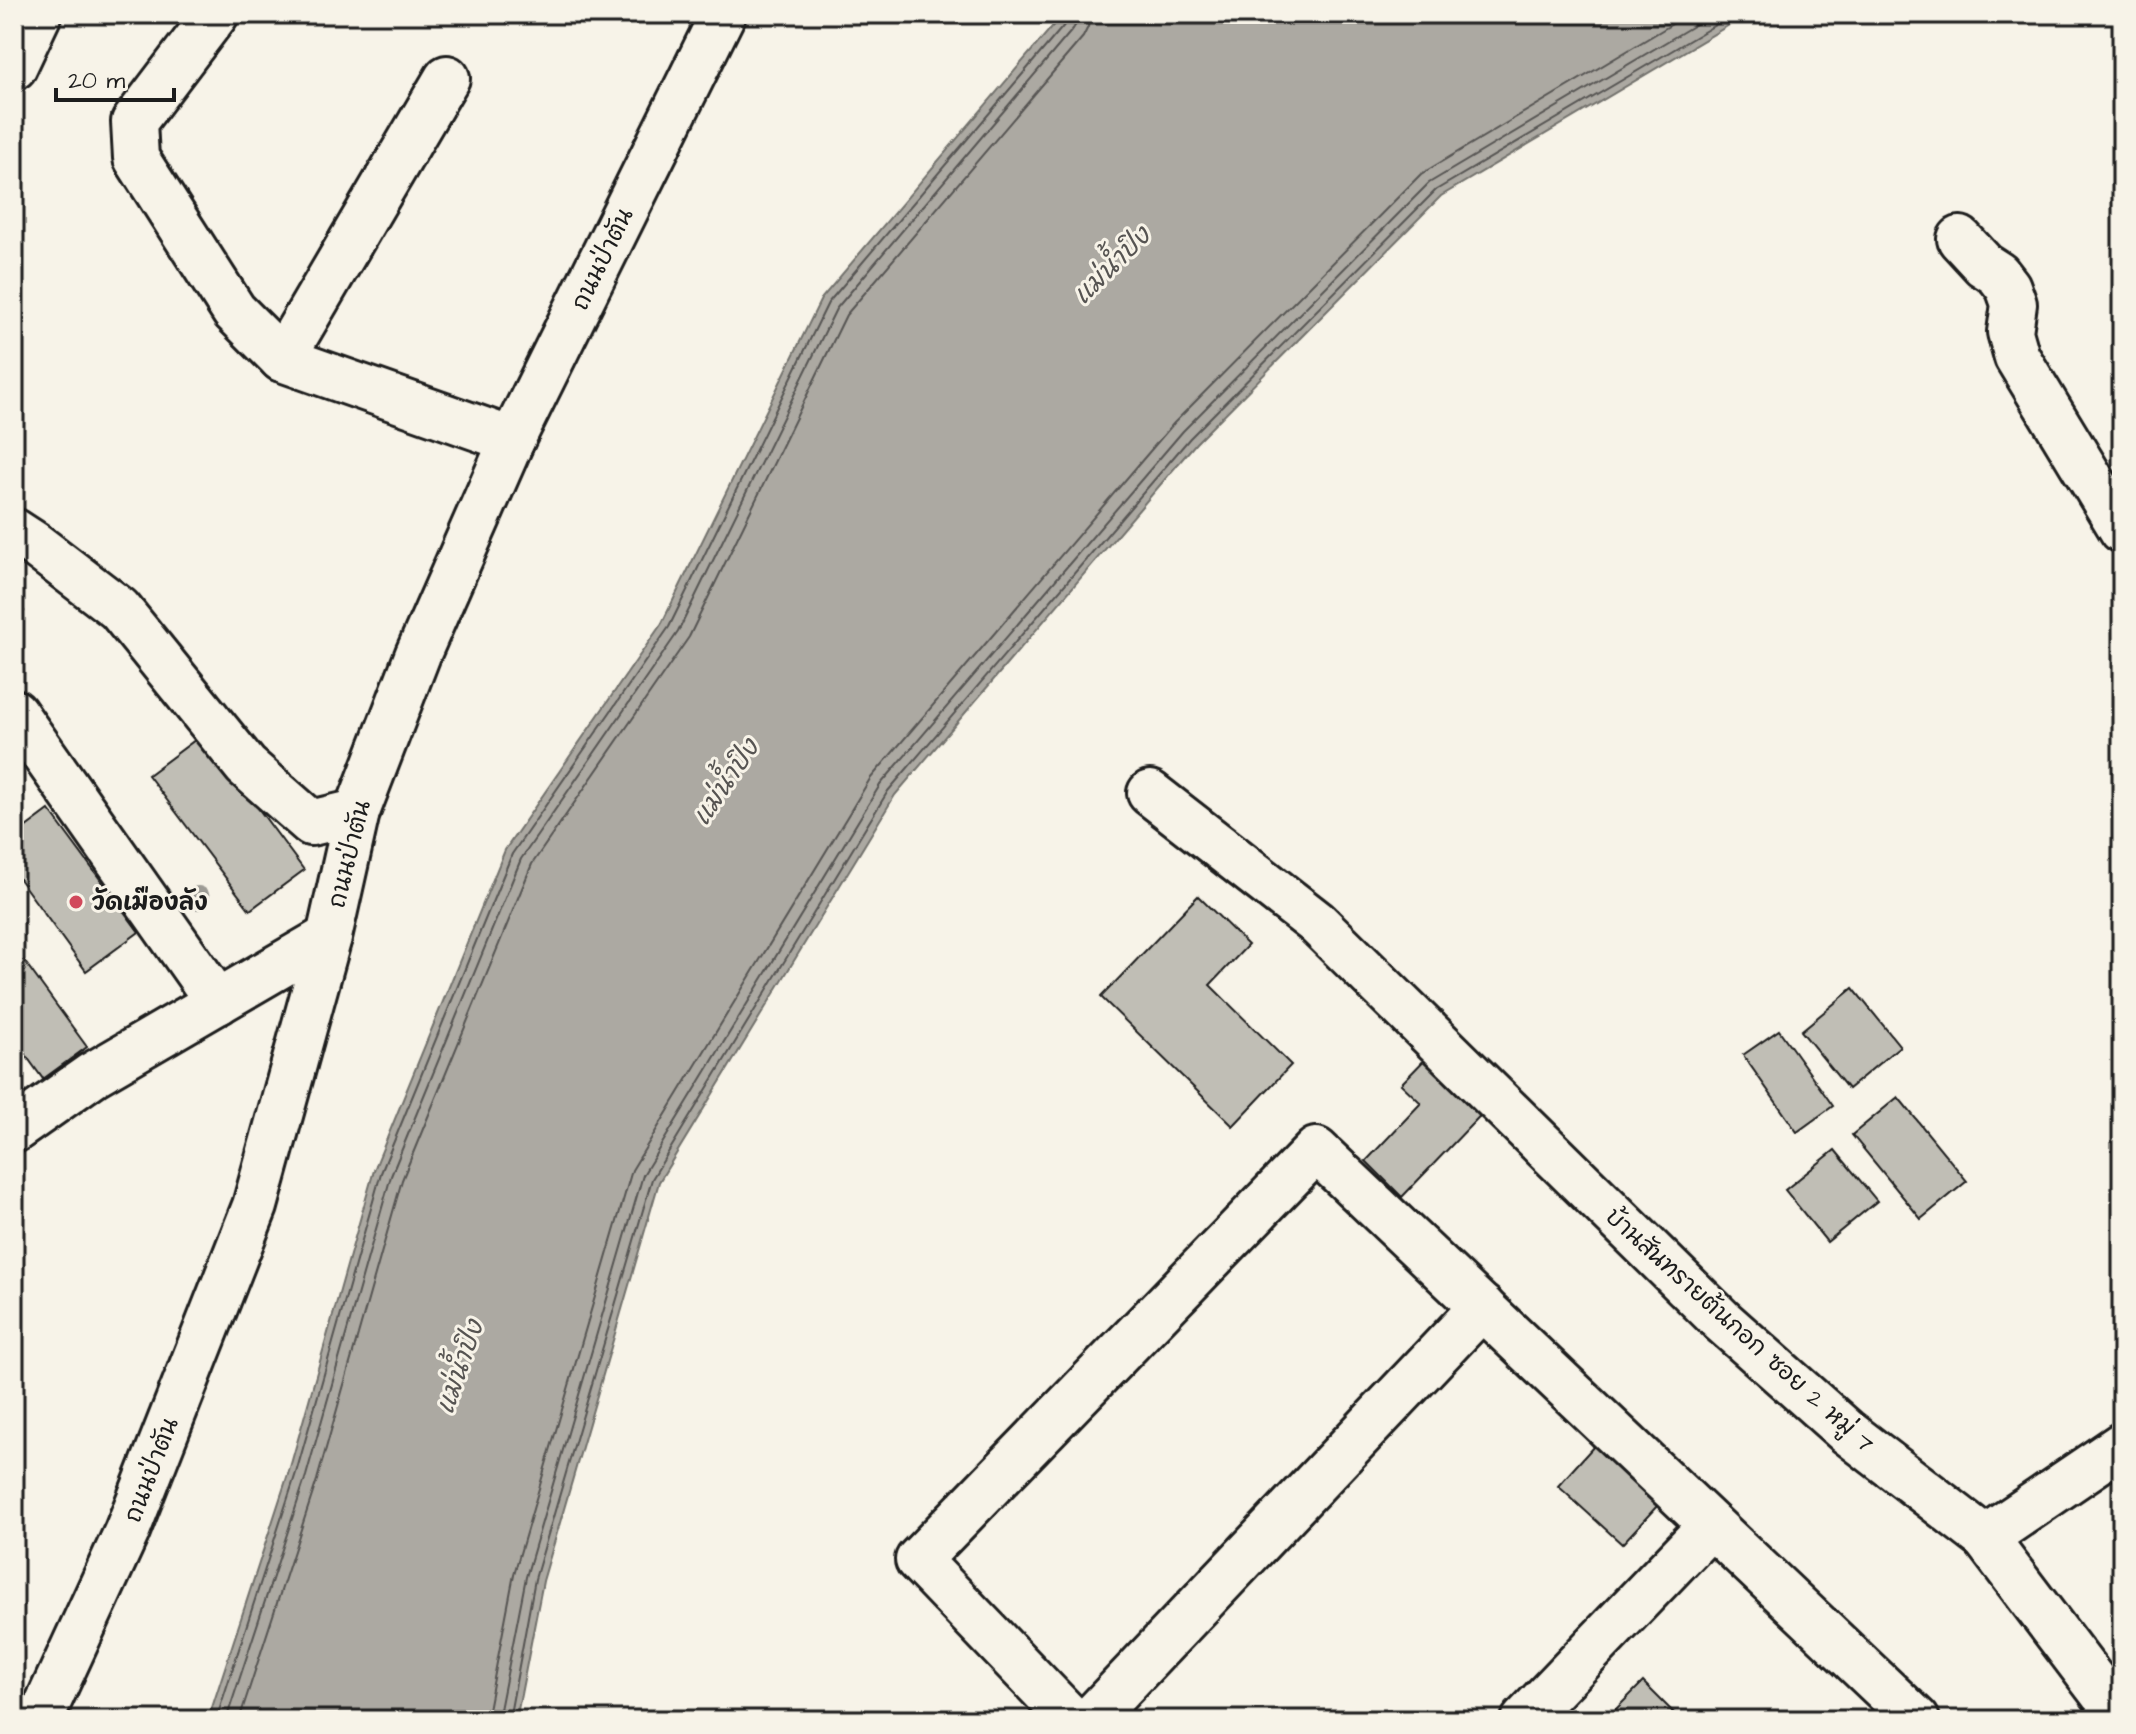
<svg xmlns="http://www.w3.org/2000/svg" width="2136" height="1734" font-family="'Architects Daughter','Playpen Sans Thai',sans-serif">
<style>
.water{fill:#aca9a2;stroke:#72716c;stroke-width:2}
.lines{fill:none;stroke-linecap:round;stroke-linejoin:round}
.shore{stroke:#565452;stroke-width:2}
.building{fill:#c0beb5;stroke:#1c1c1c;stroke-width:2}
.minor-casing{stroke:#1c1c1c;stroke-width:50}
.minor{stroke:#f7f3e8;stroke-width:44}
.tree{fill:#9d9b95}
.poi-dot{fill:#d1495b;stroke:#f7f3e8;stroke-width:3}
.labels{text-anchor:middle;stroke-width:6;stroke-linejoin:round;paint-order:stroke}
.street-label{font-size:24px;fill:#1c1c1c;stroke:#f7f3e8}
.poi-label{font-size:24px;font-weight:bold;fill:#1c1c1c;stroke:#f7f3e8;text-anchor:start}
.water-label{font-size:26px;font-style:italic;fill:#565452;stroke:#f7f3e8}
</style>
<rect width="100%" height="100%" fill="#f7f3e8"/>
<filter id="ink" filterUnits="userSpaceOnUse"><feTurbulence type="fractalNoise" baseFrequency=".0125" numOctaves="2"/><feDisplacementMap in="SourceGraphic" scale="16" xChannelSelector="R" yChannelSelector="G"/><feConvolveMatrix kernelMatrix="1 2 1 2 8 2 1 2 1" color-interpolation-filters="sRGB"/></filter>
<g filter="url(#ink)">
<!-- water -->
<polygon class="water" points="1763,14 1731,24 1441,196 1196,443 895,795 659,1182 543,1581 516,1720 208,1720 289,1471 374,1170 505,850 662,623 821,299 1062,15"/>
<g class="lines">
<!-- shore -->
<g class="shore">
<polyline points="216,1720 296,1473 381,1173 512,854 669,627 828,303 1066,23 1068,14"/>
<polyline points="226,1720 306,1476 391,1176 521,859 678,632 836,309 1073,29 1078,21 1078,14"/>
<polyline points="239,1720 317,1480 402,1180 532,864 689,637 846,315 1083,37 1088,27 1090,14"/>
<polyline points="486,1720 514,1574 632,1170 870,779 1174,423 1421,174 1689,14"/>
<polyline points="498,1720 526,1577 643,1175 880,785 1183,431 1429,183 1713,14"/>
<polyline points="509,1720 535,1579 652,1179 888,791 1190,438 1436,190 1727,18 1737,14"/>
</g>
</g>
<!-- building -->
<g class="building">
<polygon points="14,597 24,611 14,619"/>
<polygon points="203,734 304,870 250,910 148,775"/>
<polygon points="49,810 139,932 86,971 14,872 14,836"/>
<polygon points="1198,896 1248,945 1210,985 1291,1065 1233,1126 1101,997"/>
<polygon points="14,947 87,1047 43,1079 14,1039"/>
<polygon points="1853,988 1900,1046 1848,1089 1801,1031"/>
<polygon points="1779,1030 1833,1106 1797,1132 1743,1055"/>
<polygon points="1438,1046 1495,1100 1402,1197 1366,1161 1421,1103 1401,1084"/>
<polygon points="1898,1097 1967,1181 1921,1219 1852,1135"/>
<polygon points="1835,1150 1877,1201 1827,1242 1785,1190"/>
<polygon points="1594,1446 1658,1505 1622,1544 1558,1486"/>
<polygon points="1643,1682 1681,1720 1619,1720 1612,1713"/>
</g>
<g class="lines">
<defs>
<g id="minor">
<polyline points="216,14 134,122 136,158 234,311 282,359"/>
<polyline points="14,67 39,14"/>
<polyline points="447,78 282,359 512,440"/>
<polyline points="1960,239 1984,265 1998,274 2008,287 2014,304 2010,332 2017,357 2122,530"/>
<polyline points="14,531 34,544 119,609 246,766 311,823 357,812"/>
<polyline points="14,712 218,1002"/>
<polyline points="1150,793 1317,923 1722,1321 1846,1431 1985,1538 2122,1719"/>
<polyline points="14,1130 92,1075 329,937"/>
<polyline points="1985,1538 2122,1445"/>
<polyline points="40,1720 127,1531 255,1206 329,937 357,812 418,654 512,440 723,14"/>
<polyline points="1072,1720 918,1560 1316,1150 1917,1720"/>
<polyline points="1090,1720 1482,1307"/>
<polyline points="1524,1720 1711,1525"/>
</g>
</defs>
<!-- minor casing -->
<use href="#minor" class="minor-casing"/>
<!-- minor -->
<use href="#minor" class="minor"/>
</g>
<!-- trees -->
<circle class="tree" cx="198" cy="898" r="12"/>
</g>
<!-- markers -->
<circle class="poi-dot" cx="76" cy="902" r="8"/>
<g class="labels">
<!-- street labels -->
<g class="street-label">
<text transform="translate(602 259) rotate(-64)" y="8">ถนนป่าตัน</text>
<text transform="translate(349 854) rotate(-76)" y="8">ถนนป่าตัน</text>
<text transform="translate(1740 1330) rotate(42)" y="8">บ้านสันทรายต้นกอก ซอย 2 หมู่ 7</text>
<text transform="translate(151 1470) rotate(-69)" y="8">ถนนป่าตัน</text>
</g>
<!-- poi labels -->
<g class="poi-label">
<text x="92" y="910">วัดเมืองลัง</text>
</g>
<!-- water labels -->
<g class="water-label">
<text transform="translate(1111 265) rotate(-45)" y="9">แม่น้ำปิง</text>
<text transform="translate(725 782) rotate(-56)" y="9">แม่น้ำปิง</text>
<text transform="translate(459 1367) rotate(-71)" y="9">แม่น้ำปิง</text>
</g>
</g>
<!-- margin -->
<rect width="2136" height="1734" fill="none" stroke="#f7f3e8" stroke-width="48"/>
<rect x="24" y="24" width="2088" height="1686" fill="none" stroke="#1c1c1c" stroke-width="3" filter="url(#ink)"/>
<!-- scale -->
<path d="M56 88v12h118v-12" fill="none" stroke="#1c1c1c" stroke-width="4"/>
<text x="68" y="88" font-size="24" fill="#1c1c1c" stroke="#f7f3e8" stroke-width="6" paint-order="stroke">20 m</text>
</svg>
